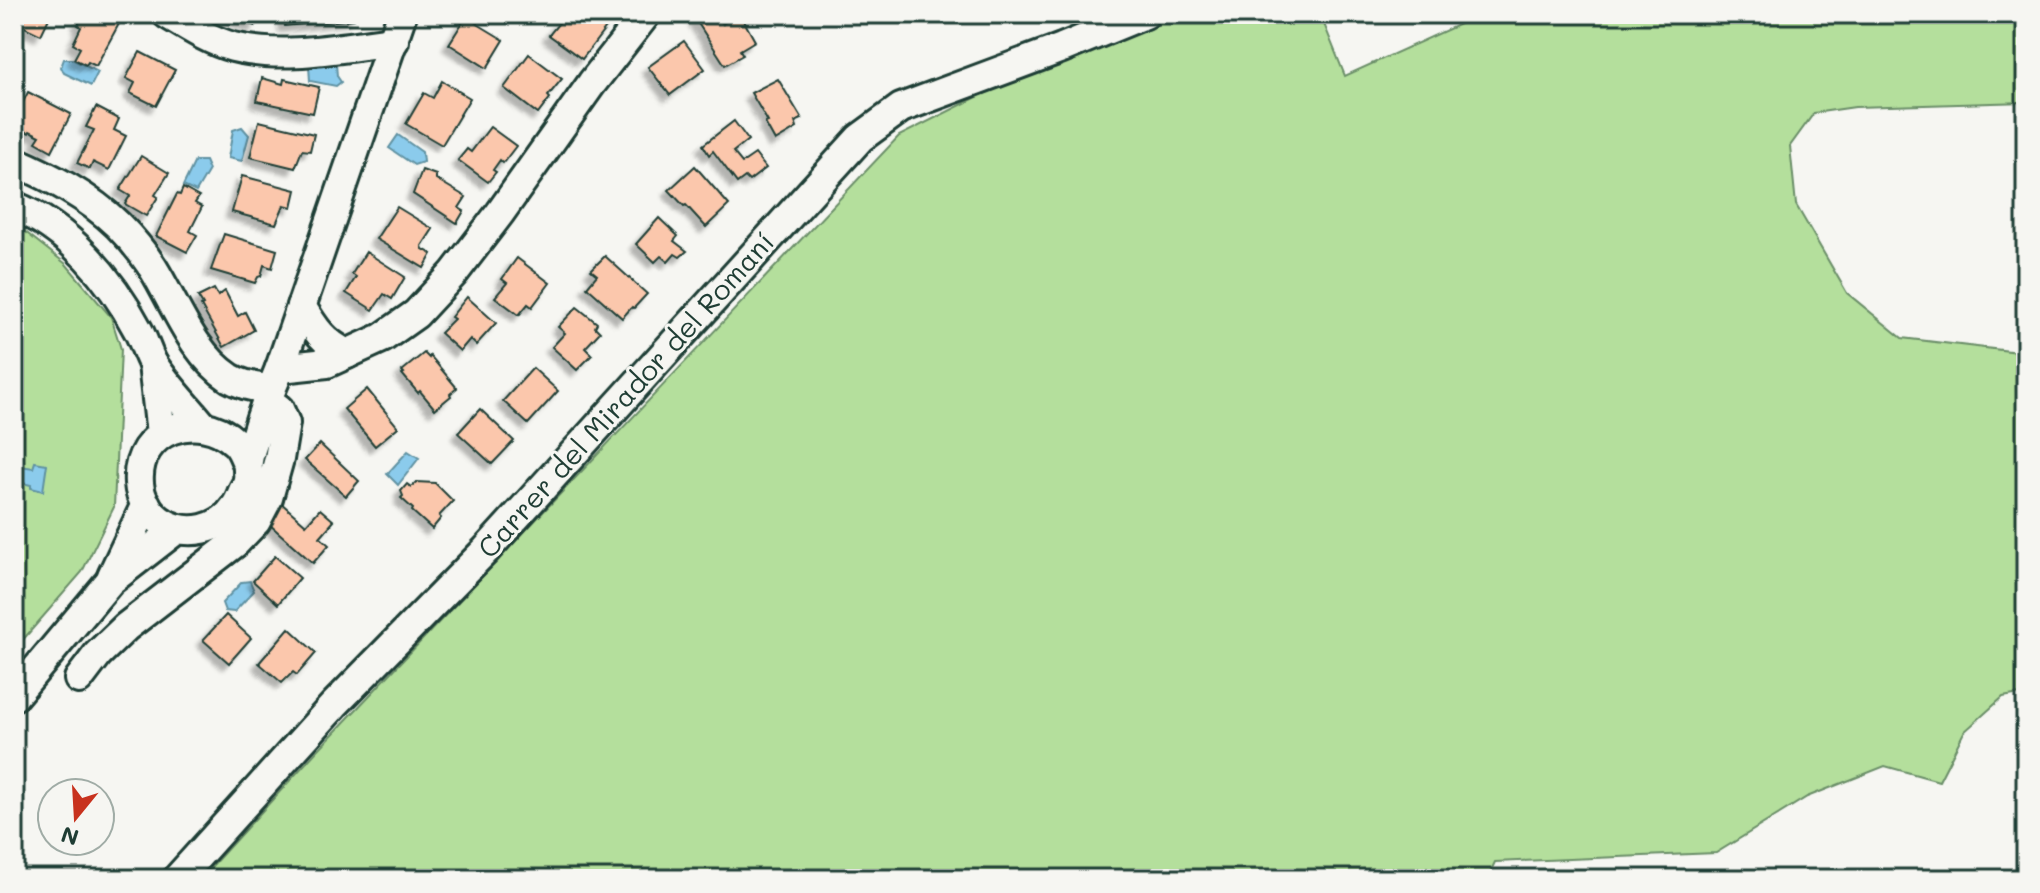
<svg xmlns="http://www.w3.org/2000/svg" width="2040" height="893" font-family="Mali,sans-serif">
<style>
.green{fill:#b4df9c;stroke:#6a8e68;stroke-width:2}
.water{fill:#8bcbec;stroke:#6092a2;stroke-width:2}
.building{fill:#fbc7ac;stroke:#1f3d34;stroke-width:2;filter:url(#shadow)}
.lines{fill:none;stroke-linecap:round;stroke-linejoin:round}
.minor-casing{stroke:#1f3d34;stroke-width:34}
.minor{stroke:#f6f6f2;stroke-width:28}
.labels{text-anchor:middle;stroke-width:6;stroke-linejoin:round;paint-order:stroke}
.street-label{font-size:28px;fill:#1f3d34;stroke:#f6f6f2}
</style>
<defs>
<filter id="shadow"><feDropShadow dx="-6" dy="6" stdDeviation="2" flood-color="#0004"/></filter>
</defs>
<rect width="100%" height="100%" fill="#f6f6f2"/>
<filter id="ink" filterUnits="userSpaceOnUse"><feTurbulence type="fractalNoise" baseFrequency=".0125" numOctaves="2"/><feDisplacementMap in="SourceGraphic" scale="16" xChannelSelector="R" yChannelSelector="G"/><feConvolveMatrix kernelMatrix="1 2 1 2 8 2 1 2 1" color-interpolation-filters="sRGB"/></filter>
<g filter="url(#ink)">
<!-- green -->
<g class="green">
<polygon points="1174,14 1320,14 1345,76 1482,14 2026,14 2026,102 1855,107 1814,113 1790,146 1796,205 1847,293 1902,338 2026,353 2026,693 2003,697 1964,732 1939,781 1885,766 1807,797 1716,853 1495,862 1487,879 200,879 316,752 899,136 981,95"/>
<polygon points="14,223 66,264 111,317 121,349 114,507 82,572 14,650"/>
</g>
<!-- water -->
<g class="water">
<polygon points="64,59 72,59 98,72 91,86 64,73 61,67"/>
<polygon points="336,64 337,76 341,82 336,86 310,81 309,66"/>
<polygon points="242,127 249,135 242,161 228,158 233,130"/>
<polygon points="398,135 422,152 423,162 414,165 389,148"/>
<polygon points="195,161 205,161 209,170 196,192 183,186"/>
<polygon points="408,451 419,458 398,485 387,474"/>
<polygon points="35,462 47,464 43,491 31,488 31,485 14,481 14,465 33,468"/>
<polygon points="250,581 254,591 234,612 225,611 222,603 242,582"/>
</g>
<!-- building -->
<g class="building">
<polygon points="15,14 51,14 41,35 14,22"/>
<polygon points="84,14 91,14 96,17 97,14 108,21 110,17 120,22 96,66 88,62 86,65 74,59 80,48 73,44 81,27 78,25"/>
<polygon points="221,14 259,14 255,26"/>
<polygon points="283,14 354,14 354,19 285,26"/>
<polygon points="566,14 604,14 612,20 582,59 549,35"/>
<polygon points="692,14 716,14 723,24 736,14 740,14 755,41 740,50 743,55 725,65"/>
<polygon points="466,17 504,40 487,68 449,44"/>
<polygon points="684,41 705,69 670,95 648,67"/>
<polygon points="140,52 175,70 156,106 130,93 135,83 126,78"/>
<polygon points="529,54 562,79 548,96 550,98 538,114 504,88"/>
<polygon points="262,78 283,84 284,79 319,87 313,113 257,101"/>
<polygon points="778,79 802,119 795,122 797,128 775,141 765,123 768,122 751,93"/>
<polygon points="442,81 470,98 442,145 406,124 424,93 433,98"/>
<polygon points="28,92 71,114 52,151 36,142 40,136 30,131 29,133 14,125 14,120"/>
<polygon points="96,107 119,119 114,130 126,136 109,170 93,162 90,169 77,163 94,130 86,127"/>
<polygon points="259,121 314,134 310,151 302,150 295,168 250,157"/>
<polygon points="734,121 748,140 733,152 742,163 755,154 766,168 749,181 745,177 737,183 713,151 709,155 703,145"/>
<polygon points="490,127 516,146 503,163 500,160 493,170 496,172 488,182 458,160 467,149 471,152"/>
<polygon points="141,156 169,173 155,195 158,197 146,216 125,204 130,196 120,190"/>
<polygon points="695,166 729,205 706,227 686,205 684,206 669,190"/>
<polygon points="422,170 436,175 436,179 466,197 459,208 464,211 457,223 413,194"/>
<polygon points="242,176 296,190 292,207 284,205 276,224 232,212"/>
<polygon points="183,188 199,197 195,203 202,207 190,231 197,235 187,252 156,236 177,194 180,195"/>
<polygon points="397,207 433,229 422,246 423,249 432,254 424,268 376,239"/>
<polygon points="659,218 678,236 674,241 687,251 680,257 675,254 668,262 661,256 655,262 636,244"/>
<polygon points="224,234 277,250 272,268 264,265 261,276 258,277 255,283 211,270"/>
<polygon points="366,252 405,277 392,299 384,294 373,310 346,293 356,277 352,274"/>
<polygon points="605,256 647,294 634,308 632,307 622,318 587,287 597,275 591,270"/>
<polygon points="517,258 550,283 532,307 528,304 519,315 495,297 507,283 502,279"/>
<polygon points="214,289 218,296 225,291 238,316 245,312 254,330 224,347 201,306 203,305 198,297"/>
<polygon points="467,297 496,323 476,345 470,339 460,351 440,333 454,319 451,317"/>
<polygon points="577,307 597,323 595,327 600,332 585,348 592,355 577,370 552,347 565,333 558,327"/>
<polygon points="424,353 429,358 430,356 432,358 457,388 450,394 451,396 435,409 420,391 418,393 402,374 404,373 402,371"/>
<polygon points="533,368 558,391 528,424 503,401"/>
<polygon points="367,389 398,427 375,446 344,409"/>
<polygon points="480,409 514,441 492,464 458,433"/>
<polygon points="320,444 359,481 346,496 305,460"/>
<polygon points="416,482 435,483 453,501 439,516 441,518 432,529 412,511 413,509 401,498 403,496 401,491 407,484 411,487"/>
<polygon points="280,502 306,525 320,509 334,521 320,537 329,545 313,563 269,524"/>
<polygon points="275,556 300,578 278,604 253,581"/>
<polygon points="226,615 251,638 229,663 203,640"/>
<polygon points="289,628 316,653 297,675 293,672 282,683 259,663"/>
</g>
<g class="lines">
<defs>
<g id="minor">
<path d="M167 14C187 26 210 41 233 47 286 60 341 47 394 41"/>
<path d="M14 161C51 177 88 196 118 225 130 237 144 254 153 268 176 305 192 353 230 378 242 385 257 388 271 389"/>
<path d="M14 206C69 228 111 279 138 330 144 341 147 353 153 364 167 386 187 406 203 426"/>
<path d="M301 306C315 329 323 342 347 354"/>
<polyline points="153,364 161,434"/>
<polyline points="280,368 327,363 382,338 416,314 454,273 500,213 592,83 646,14"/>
<path d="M247 463C244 456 241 447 235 442 198 408 135 429 139 483 140 499 150 515 164 523 188 537 220 530 235 507 239 502 241 496 243 491 245 487 248 483 248 479 249 474 247 467 248 461 249 453 252 445 255 437 262 413 270 391 280 368L402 14"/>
<polyline points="112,576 146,504"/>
<polyline points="79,679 98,654 126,627 235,543 256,521 268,498 279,459 285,423 279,409 266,399"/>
<polyline points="14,696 110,581 177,529"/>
<polyline points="177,879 334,705 486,550 860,138 901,108 1062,48 1145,14"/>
</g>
</defs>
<!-- minor casing -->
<use href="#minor" class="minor-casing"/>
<!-- minor -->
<use href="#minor" class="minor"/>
</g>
</g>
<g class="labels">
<!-- street labels -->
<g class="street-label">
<text transform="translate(626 395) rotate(-48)" y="10">Carrer del Mirador del Romaní</text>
</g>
</g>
<!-- margin -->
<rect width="2040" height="893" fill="none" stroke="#f6f6f2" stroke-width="48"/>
<rect x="24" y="24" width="1992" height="845" fill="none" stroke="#1f3d34" stroke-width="3" filter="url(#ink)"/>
<!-- north arrow -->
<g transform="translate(76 817) rotate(198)"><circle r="38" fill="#f6f6f2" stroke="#a0aca6" stroke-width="2"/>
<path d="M0-6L14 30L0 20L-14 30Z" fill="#c8321e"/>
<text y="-12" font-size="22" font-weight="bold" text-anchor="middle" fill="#1f3d34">N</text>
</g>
</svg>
